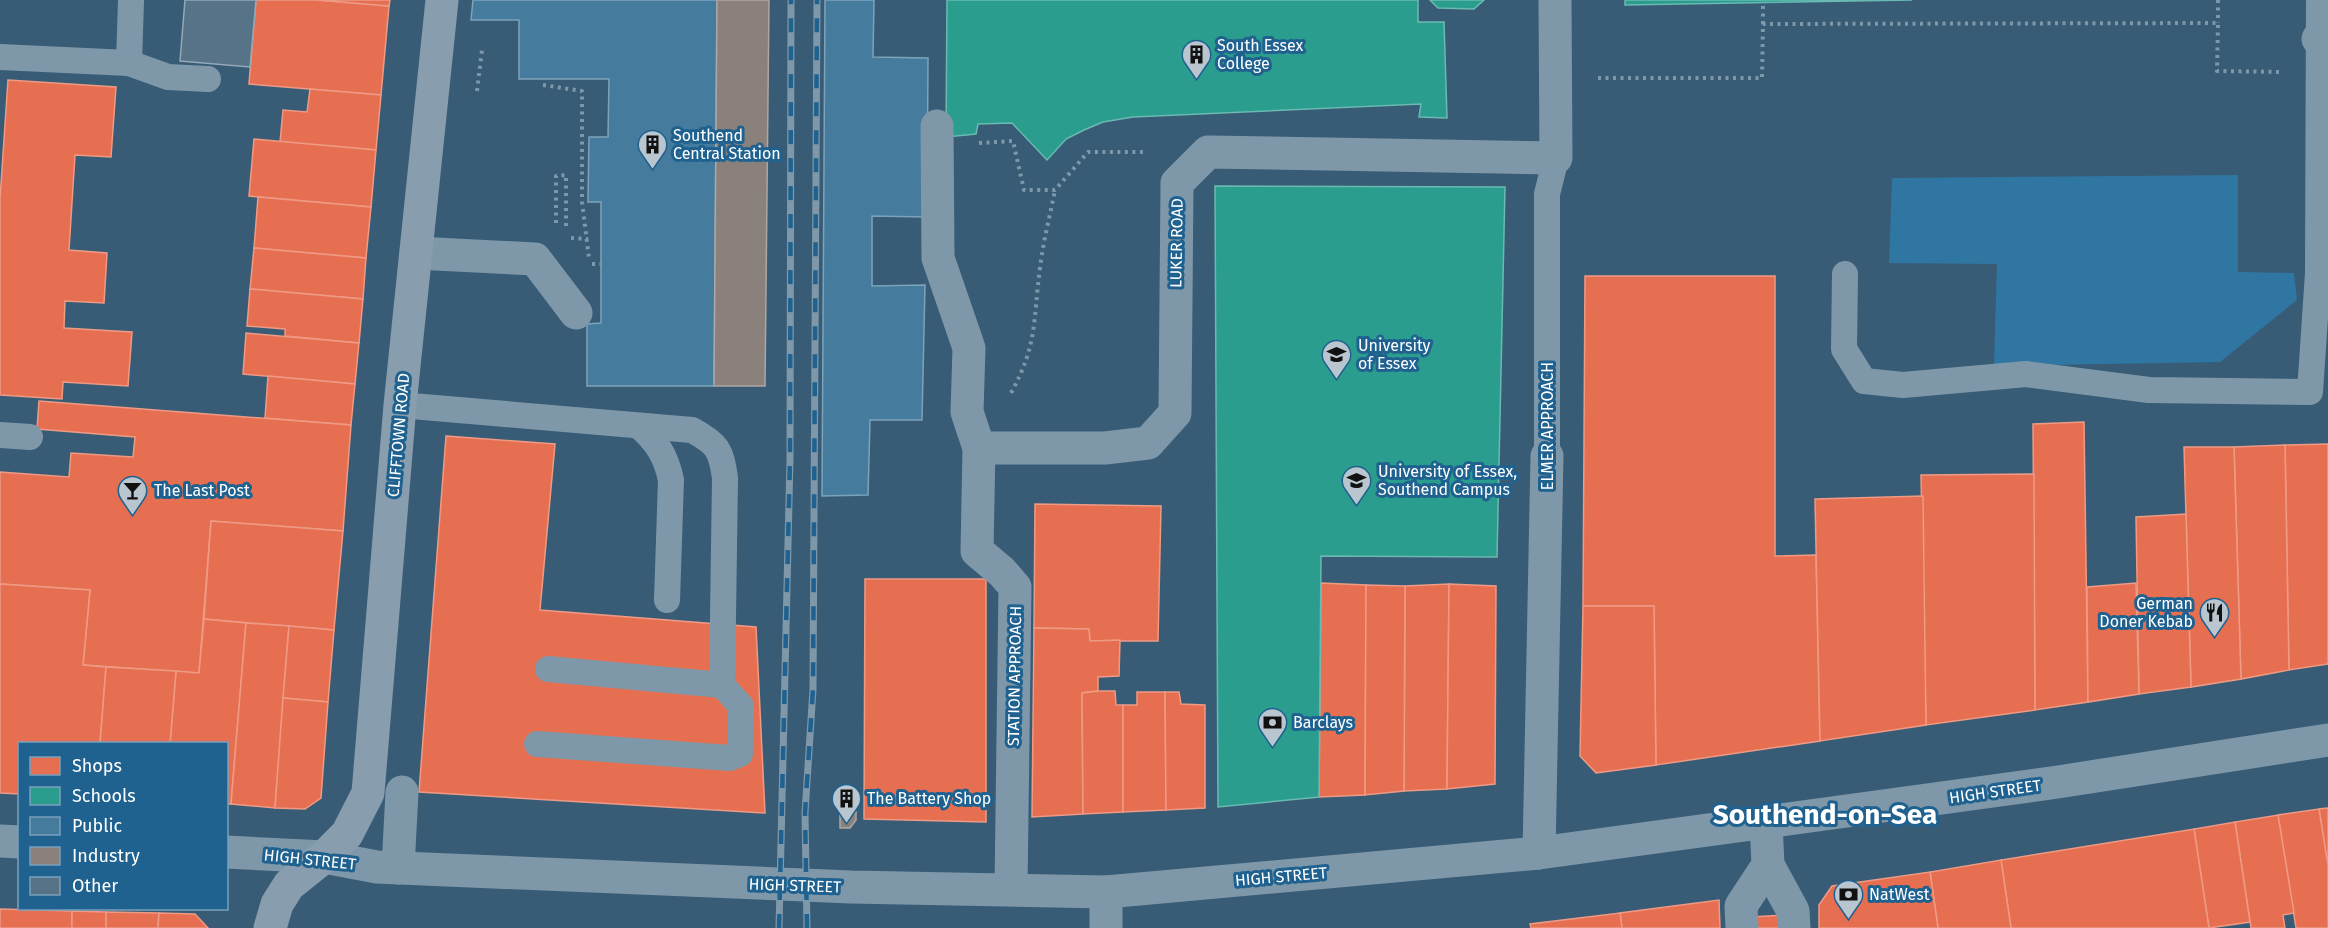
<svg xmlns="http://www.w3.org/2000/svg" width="2328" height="928" font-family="'Fira Sans',sans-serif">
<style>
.green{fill:#3076a3}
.shops{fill:#e76f51;stroke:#ee9a85;stroke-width:1.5}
.schools{fill:#2a9d8f;stroke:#6abab1;stroke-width:1.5}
.public{fill:#457b9d;stroke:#7da3ba;stroke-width:1.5}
.industry{fill:#8a817c;stroke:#ada7a3;stroke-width:1.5}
.building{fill:#567387;stroke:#94a8b7;stroke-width:1.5}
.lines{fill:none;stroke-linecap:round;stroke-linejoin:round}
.path{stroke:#7f98a9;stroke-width:4;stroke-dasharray:3 4.5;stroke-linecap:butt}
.lane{stroke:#7f98a9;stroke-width:26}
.street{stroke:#7f98a9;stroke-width:33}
.secondary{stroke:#889dad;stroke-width:33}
.rail-casing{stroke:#7f98a9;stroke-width:7}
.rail{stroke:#1f618f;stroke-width:4.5;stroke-dasharray:14;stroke-linecap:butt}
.labels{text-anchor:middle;stroke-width:6;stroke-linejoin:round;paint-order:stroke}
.poi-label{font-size:16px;fill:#fff;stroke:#1f618f;text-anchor:start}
.street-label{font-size:16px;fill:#fff;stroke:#1f618f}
.town-label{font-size:28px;font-weight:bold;fill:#fff;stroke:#1f618f}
</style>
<rect width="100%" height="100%" fill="#385c76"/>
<!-- green -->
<polygon class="green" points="2238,175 2238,272 2294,273 2297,300 2220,362 1994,366 1997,264 1889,263 1892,178"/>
<!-- shops -->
<g class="shops">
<polygon points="256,0 317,0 389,6 381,95 249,84"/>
<polygon points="317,0 390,0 389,6"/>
<polygon points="8,80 116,87 111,157 75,155 69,250 107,253 104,303 65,301 64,328 132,332 128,386 63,382 62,399 0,395 0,199"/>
<polygon points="310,89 381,95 376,150 280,142 283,110 307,112"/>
<polygon points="254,139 376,150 371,207 249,196"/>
<polygon points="258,197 371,207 366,258 254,248"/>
<polygon points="254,248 366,258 363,299 250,289"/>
<polygon points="1585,276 1775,276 1775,556 1816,555 1820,741 1656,765 1654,606 1583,606"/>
<polygon points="250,289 363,299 359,343 285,336 285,329 247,326"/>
<polygon points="246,333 359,343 355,384 243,374"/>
<polygon points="268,376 355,384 351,425 265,418"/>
<polygon points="39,401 351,425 343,531 211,521 199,673 83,665 90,590 0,584 0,472 69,477 71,453 133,457 135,437 37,429"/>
<polygon points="2084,422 2088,702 2035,710 2033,424"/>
<polygon points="446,436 555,444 540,610 756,627 765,813 419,792"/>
<polygon points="2328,444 2328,664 2289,670 2285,445"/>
<polygon points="2285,445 2289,670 2241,679 2234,447"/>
<polygon points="2184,447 2234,447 2241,679 2191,687"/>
<polygon points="2034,474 2035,710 1926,725 1921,475"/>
<polygon points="1923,496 1926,725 1820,741 1815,499"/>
<polygon points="1035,504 1161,506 1158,641 1090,641 1089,629 1034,628"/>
<polygon points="2186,514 2191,687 2139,694 2136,517"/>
<polygon points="211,521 343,531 334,630 204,619"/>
<polygon points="865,579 986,579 986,822 864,819"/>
<polygon points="1321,583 1366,585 1365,795 1319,797"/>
<polygon points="2136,583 2139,694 2088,702 2087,587"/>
<polygon points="0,584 90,590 83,665 106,667 100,744 20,744 20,794 0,793"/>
<polygon points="1449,584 1447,789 1404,791 1405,586"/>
<polygon points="1449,584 1496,586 1495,784 1447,789"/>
<polygon points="1366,585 1405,586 1404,791 1365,795"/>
<polygon points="1583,606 1654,606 1656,765 1596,773 1580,756"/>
<polygon points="204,619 246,623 231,804 226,804 226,744 170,744 176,671 199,673"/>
<polygon points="246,623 289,626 275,808 231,804"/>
<polygon points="289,626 334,630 328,702 283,698"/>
<polygon points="1034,628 1089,629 1090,641 1120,640 1119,676 1098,677 1098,691 1082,693 1083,814 1032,817"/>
<polygon points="106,667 176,671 170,744 100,744"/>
<polygon points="1098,691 1115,691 1116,705 1123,705 1123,812 1083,814 1082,693"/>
<polygon points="1137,692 1165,692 1166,810 1123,812 1123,705 1137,705"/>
<polygon points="1165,692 1179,692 1181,704 1205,705 1205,808 1166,810"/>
<polygon points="283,698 328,702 321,798 305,809 275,808"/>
<polygon points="2328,808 2328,866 2319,809"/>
<polygon points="2319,809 2328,866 2328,928 2296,928 2278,815"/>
<polygon points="2278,815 2294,913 2283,915 2285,928 2251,928 2235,822"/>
<polygon points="2235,822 2250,922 2209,928 2194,829"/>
<polygon points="2194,829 2209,928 2011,928 2001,860"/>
<polygon points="2001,860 2011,928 1938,928 1930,872"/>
<polygon points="1930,872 1938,928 1819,928 1819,905 1832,886"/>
<polygon points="1719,900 1720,928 1622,928 1620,913"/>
<polygon points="0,909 72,911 72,928 0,928"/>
<polygon points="72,911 106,912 106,928 72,928"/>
<polygon points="106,912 159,913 158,928 106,928"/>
<polygon points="159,913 195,914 208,928 158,928"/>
<polygon points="1620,913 1622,928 1531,928 1530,924"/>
<polygon points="1783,915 1783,928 1752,928 1751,917"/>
</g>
<!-- schools -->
<g class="schools">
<polygon points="947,0 1418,0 1418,22 1444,22 1447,118 1419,117 1421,104 1133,117 1103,122 1084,130 1066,139 1047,160 1012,123 978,124 976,134 946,137"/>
<polygon points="1430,0 1484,0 1474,9 1438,8"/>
<polygon points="1625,0 1912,0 1625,5"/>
<polygon points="1215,186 1505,187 1497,557 1321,556 1319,797 1218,807"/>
</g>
<!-- public -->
<g class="public">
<polygon points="473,0 717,0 714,386 587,386 587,324 601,323 601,202 588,202 589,137 608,137 609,79 519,79 519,20 471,20"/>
<polygon points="825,0 874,0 873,57 928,58 927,217 872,216 872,286 925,285 922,420 870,420 868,495 822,496"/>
</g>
<!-- industry -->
<g class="industry">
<polygon points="717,0 769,0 765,386 714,386"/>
<polygon points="856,812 856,820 850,828 840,828 840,813"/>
</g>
<!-- building -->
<polygon class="building" points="185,0 256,0 250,67 180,61"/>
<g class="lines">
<!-- path -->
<g class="path">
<polyline points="2218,0 2218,23"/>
<polyline points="1763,24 1763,3"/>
<polyline points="1598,78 1762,78 1763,24 2218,23 2217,71 2282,72"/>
<polyline points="543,85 582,91 582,202 589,258"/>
<polyline points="477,91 482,50"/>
<polyline points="979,143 1013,141 1024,190 1055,190 1088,152 1147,152"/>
<polyline points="556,223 556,176 566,175 566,230"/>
<polyline points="571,238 588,239"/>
<polyline points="592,264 601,264"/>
<path d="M1011 393C1038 344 1033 320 1040 268 1043 242 1050 216 1055 190"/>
</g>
<!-- lane -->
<g class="lane">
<polyline points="0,57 129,63 168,77 208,79"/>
<polyline points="129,63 131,0"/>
<polyline points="1845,274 1844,349 1864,381 1903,385 2026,374 2149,390 2310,392 2318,273 2319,0"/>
<path d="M400 405 692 430C718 444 721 450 725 478L722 685 548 669"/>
<path d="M639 426C657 442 666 456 671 480L667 600"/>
<polyline points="0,435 30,437"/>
<polyline points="1547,456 1547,194 1556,158"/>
<polyline points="537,744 730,758 740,754 741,706 722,685"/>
</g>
<!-- street -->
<g class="street">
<polyline points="2318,39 2328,39"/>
<polyline points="937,126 938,258 969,348 967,412 979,448 977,551 1002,572 1015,587 1011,889"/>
<polyline points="416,253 535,259 576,313"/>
<polyline points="979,448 1105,448 1148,443 1175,413 1177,183 1208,152 1556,158 1555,0"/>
<polyline points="0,841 20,842"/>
<polyline points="226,852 324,857 377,867 851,887 1106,892 1539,853 2058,782 2328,740"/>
<polyline points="1539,853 1547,456"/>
<polyline points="1768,865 1793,911 1794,928"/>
<polyline points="398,868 402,792"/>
<polyline points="1106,928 1106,892"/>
<polyline points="1742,928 1741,906 1768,865 1766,823"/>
</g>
<!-- secondary -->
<polyline class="secondary" points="270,928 277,904 289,885 324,857 347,834 368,793 400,405 442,0"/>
<defs>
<g id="rail">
<polyline points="779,928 790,459 791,0"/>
<polyline points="807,928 805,813 813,689 817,0"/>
</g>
</defs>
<!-- rail casing -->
<use href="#rail" class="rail-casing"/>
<!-- rail -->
<use href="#rail" class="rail"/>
</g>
<!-- icons -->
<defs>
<symbol id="building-pin" viewBox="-11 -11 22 30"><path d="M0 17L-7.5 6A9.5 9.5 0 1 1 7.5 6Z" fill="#b9c6cf" stroke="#1f618f"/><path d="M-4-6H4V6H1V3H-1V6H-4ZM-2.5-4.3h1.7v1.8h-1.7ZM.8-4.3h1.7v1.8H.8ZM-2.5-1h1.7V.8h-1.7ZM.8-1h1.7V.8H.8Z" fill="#111"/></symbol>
<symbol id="university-pin" viewBox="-11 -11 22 30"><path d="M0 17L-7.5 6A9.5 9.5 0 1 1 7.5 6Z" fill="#b9c6cf" stroke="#1f618f"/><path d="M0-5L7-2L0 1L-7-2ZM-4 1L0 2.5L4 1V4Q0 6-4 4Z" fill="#111"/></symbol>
<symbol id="bar-pin" viewBox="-11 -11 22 30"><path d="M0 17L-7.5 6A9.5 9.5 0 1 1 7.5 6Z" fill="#b9c6cf" stroke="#1f618f"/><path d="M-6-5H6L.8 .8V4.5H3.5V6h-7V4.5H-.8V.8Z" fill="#111"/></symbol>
<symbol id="restaurant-pin" viewBox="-11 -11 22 30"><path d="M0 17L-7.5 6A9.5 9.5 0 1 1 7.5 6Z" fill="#b9c6cf" stroke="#1f618f"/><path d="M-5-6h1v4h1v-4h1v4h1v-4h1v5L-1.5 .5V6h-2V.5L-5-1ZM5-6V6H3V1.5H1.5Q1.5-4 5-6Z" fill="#111"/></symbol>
<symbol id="bank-pin" viewBox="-11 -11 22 30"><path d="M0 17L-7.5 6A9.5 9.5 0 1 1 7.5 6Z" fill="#b9c6cf" stroke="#1f618f"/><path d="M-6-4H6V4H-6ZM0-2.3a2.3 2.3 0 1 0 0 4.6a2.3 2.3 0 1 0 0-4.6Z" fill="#111"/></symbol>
</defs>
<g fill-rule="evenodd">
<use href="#building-pin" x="1180" y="38" width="33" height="45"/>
<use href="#building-pin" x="636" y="128" width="33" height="45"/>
<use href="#university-pin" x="1320" y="338" width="33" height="45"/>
<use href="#university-pin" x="1340" y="464" width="33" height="45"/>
<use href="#bar-pin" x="116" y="474" width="33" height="45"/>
<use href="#restaurant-pin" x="2198" y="596" width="33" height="45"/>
<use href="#bank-pin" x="1256" y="706" width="33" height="45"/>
<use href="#building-pin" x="830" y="782" width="33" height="45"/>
<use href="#bank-pin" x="1832" y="878" width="33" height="45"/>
</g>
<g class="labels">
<!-- poi labels -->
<g class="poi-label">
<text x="1217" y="51">South Essex<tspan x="1217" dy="18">College</tspan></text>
<text x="673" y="141">Southend<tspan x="673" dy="18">Central Station</tspan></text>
<text x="1358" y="351">University<tspan x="1358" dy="18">of Essex</tspan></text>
<text x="1378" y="477">University of Essex,<tspan x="1378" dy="18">Southend Campus</tspan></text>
<text x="154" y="496">The Last Post</text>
<text x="2193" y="609" text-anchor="end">German<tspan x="2193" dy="18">Doner Kebab</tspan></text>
<text x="1293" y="728">Barclays</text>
<text x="867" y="804">The Battery Shop</text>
<text x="1869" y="900">NatWest</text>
</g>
<!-- street labels -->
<g class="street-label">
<text transform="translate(1176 243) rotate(-89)" y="6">LUKER ROAD</text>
<text transform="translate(1547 426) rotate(-90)" y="6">ELMER APPROACH</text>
<text transform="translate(398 435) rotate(-85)" y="6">CLIFFTOWN ROAD</text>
<text transform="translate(1014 676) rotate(-89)" y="6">STATION APPROACH</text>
<text transform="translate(1995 791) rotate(-8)" y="6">HIGH STREET</text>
<text transform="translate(310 859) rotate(6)" y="6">HIGH STREET</text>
<text transform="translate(1281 876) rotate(-5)" y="6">HIGH STREET</text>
<text transform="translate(795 885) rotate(2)" y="6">HIGH STREET</text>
</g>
<!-- town labels -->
<g class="town-label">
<text x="1825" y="824">Southend-on-Sea</text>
</g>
</g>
<!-- legend -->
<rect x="18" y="742" width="210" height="168" fill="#1f618f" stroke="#79a0bc" stroke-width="1.5"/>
<rect x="30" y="757" width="30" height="18" fill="#e76f51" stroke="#79a0bc" stroke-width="1.5"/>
<text x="72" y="772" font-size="18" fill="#ffffff">Shops</text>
<rect x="30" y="787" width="30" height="18" fill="#2a9d8f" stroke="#79a0bc" stroke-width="1.5"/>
<text x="72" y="802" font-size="18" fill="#ffffff">Schools</text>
<rect x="30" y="817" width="30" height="18" fill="#457b9d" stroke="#79a0bc" stroke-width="1.5"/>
<text x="72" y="832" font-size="18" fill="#ffffff">Public</text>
<rect x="30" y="847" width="30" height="18" fill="#8a817c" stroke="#79a0bc" stroke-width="1.5"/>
<text x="72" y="862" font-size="18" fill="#ffffff">Industry</text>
<rect x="30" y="877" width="30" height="18" fill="#567387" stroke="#79a0bc" stroke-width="1.5"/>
<text x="72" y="892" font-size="18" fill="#ffffff">Other</text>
</svg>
